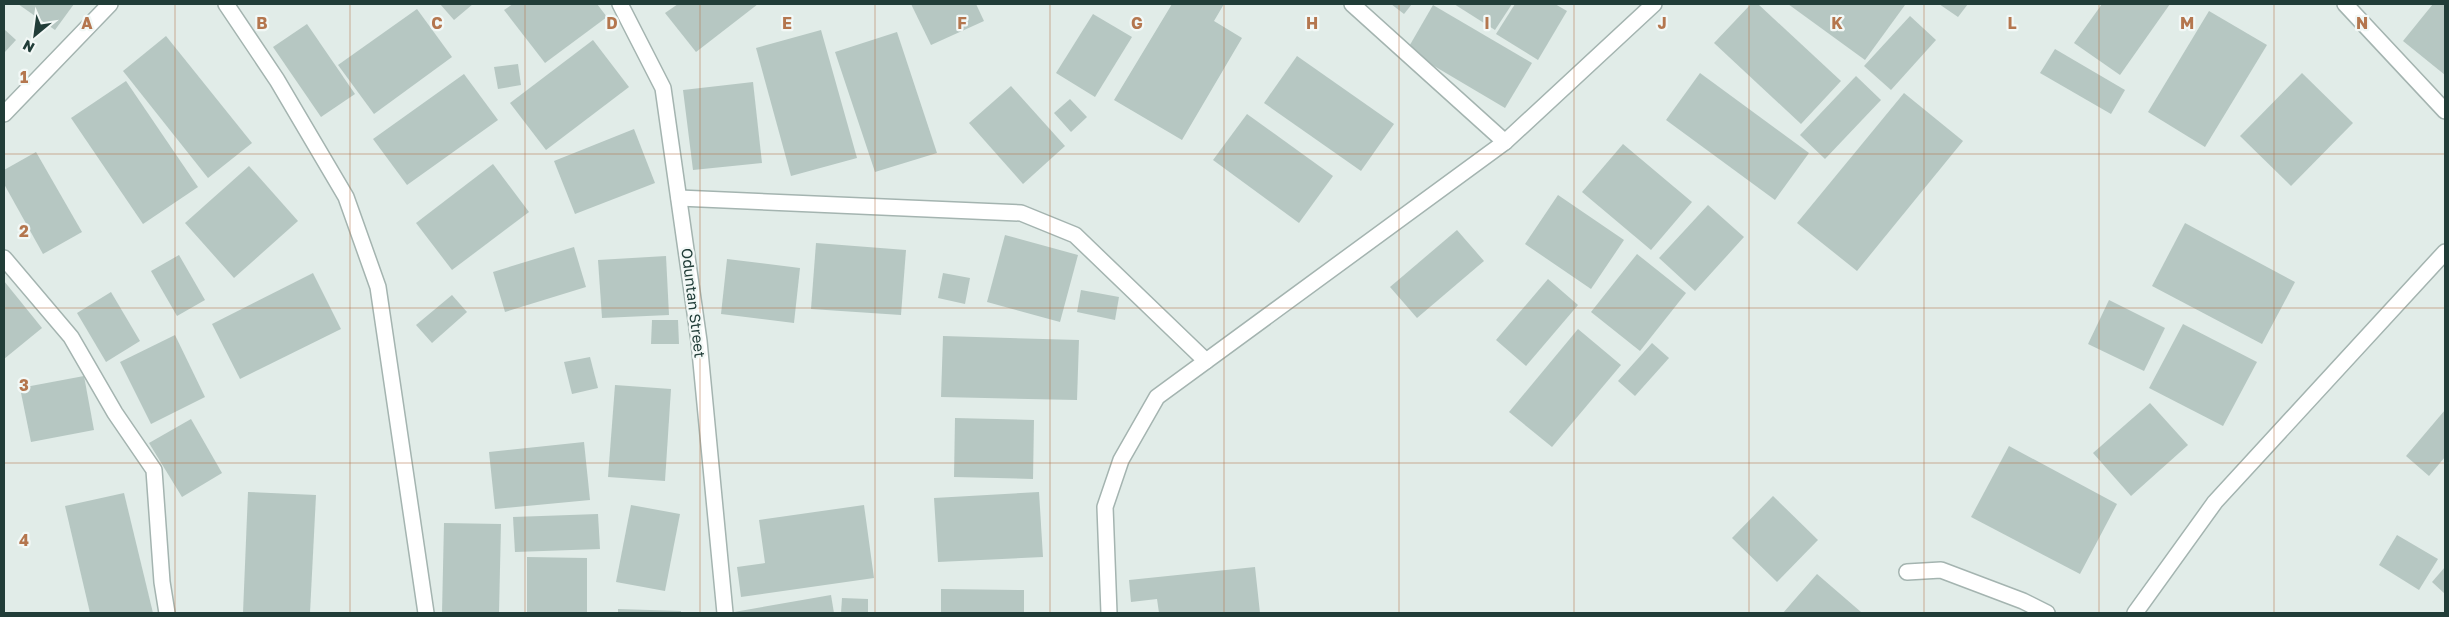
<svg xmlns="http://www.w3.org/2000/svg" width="2449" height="617" font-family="'Golos Text',sans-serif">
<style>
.building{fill:#b6c7c2}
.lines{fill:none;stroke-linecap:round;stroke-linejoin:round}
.minor-casing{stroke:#a4b4b0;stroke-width:18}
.minor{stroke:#fff;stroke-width:15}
.grid{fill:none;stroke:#b4764e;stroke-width:1;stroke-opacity:0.55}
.labels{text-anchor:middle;stroke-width:4.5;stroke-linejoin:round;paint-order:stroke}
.street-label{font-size:15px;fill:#213d38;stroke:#f2f8f6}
.grid-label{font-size:16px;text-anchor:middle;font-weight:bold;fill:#b4764e;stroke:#f2f8f6;stroke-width:4.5;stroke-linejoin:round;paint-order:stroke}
</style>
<rect width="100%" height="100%" fill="#e1ece8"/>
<!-- building -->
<g class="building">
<polygon points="18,4 74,4 55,30"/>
<polygon points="440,4 473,4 454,20"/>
<polygon points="513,4 597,4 607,17 545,63 504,10"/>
<polygon points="678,4 758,4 696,52 665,13"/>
<polygon points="911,4 976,4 984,21 931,45"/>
<polygon points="1172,4 1224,4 1214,21 1242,38 1182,140 1114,100"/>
<polygon points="1391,4 1412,4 1404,14"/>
<polygon points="1454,4 1512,4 1495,30"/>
<polygon points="1515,4 1555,4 1567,11 1538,60 1496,34"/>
<polygon points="1751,4 1758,4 1841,81 1801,124 1714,43"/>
<polygon points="1788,4 1902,4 1905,5 1865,60"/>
<polygon points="1939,4 1968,4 1958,17"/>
<polygon points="2102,4 2170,4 2120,75 2074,43"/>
<polygon points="2433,4 2445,4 2445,75 2403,41"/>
<polygon points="1433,5 1532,63 1505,108 1407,50"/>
<polygon points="417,9 452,57 374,114 338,65"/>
<polygon points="2209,11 2267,45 2205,147 2148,112"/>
<polygon points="1093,14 1132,37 1095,97 1056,73"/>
<polygon points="1910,16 1936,40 1891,90 1864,66"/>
<polygon points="307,24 355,94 321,117 273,47"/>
<polygon points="4,29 16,40 4,53"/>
<polygon points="821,30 857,158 791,176 756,48"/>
<polygon points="897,32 937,153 875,172 835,52"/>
<polygon points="166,36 252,143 208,178 123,71"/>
<polygon points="593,40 629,87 546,150 510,103"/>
<polygon points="2055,49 2125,90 2111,114 2040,73"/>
<polygon points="1297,56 1394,124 1361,171 1264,103"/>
<polygon points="518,64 521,85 498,89 494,67"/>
<polygon points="1700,73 1809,153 1775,200 1666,120"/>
<polygon points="2302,73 2353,123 2291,186 2240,136"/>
<polygon points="464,74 498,120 407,185 373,139"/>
<polygon points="1856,76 1881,100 1825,159 1800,135"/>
<polygon points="126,81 198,187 143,224 71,118"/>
<polygon points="753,82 762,163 693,170 683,90"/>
<polygon points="1011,86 1065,146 1023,184 969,123"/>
<polygon points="1904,93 1963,141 1857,271 1797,223"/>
<polygon points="1070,99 1087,117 1071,132 1054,113"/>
<polygon points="1247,114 1333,176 1299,223 1213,160"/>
<polygon points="634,129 655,183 575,214 554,161"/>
<polygon points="1623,144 1692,202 1651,250 1582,192"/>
<polygon points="36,152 82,232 43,254 4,184 4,170"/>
<polygon points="493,164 529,212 452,270 416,223"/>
<polygon points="249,166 298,221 234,278 185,223"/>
<polygon points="1558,195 1624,240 1591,289 1525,244"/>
<polygon points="1708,205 1744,237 1695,291 1659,258"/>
<polygon points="2185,223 2295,282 2262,344 2152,286"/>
<polygon points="1457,230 1484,261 1417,318 1390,287"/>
<polygon points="1005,235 1078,255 1060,322 987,302"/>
<polygon points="816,243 906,250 901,315 811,309"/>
<polygon points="574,247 586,287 505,312 493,272"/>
<polygon points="1637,254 1686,293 1640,351 1591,312"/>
<polygon points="179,255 205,300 177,316 151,271"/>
<polygon points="666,256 669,315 602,318 598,260"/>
<polygon points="727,259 800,268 794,323 721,314"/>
<polygon points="313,273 341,329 240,379 212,324"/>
<polygon points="943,273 970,278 965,304 938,298"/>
<polygon points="1548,279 1578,305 1526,366 1496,340"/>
<polygon points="4,281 42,328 4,359"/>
<polygon points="1081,290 1119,297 1115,320 1077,312"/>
<polygon points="111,292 140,341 106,362 77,313"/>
<polygon points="452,295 467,312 432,343 416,325"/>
<polygon points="2109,300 2165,328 2144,371 2088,344"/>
<polygon points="652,320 678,320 679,344 651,344"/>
<polygon points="2183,324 2257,362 2223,426 2149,388"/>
<polygon points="1578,329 1621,365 1552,447 1509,412"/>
<polygon points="175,335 205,397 151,424 120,362"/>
<polygon points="943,336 1079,340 1077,400 941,397"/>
<polygon points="1652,343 1669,358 1635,396 1618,381"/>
<polygon points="590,357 598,388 572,394 564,362"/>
<polygon points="84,376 94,430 31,442 20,388"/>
<polygon points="615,385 671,389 665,481 608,477"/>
<polygon points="2150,403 2188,445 2131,496 2093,453"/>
<polygon points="2445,410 2445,457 2429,476 2406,456"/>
<polygon points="955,418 1034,420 1033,479 954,477"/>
<polygon points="191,419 222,473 182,497 149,443"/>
<polygon points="584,442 590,500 495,509 489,452"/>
<polygon points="2009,446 2117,504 2080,574 1971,517"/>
<polygon points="248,492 316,495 310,613 243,613"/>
<polygon points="1039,492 1043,557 938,562 934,498"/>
<polygon points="124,493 153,613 90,613 65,506"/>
<polygon points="1773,496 1818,540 1777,582 1732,538"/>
<polygon points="631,505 680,514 665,591 616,582"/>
<polygon points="864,505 874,578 741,597 737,567 765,563 759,520"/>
<polygon points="598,514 600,549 515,552 513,517"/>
<polygon points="444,523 501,524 499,613 442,613"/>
<polygon points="2397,535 2438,559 2419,590 2379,565"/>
<polygon points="527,557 587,558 587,613 527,613"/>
<polygon points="1255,567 1260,613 1159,613 1157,599 1131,602 1129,580"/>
<polygon points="2445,567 2445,594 2432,582"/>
<polygon points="1817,574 1861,612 1860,613 1783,613"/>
<polygon points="941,589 1024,590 1024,613 941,613"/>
<polygon points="831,595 834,613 734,613 734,612"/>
<polygon points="842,598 868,599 868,613 841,613"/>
<polygon points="618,609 681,611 681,613 618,613"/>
</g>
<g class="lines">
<defs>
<g id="minor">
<polyline points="226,4 277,80 346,197 378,287 426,613"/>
<polyline points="620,4 663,88 699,341 725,613"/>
<polyline points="1352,4 1505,142"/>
<polyline points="2345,4 2445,111"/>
<polyline points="4,114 110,4"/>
<polyline points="679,198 1021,213 1075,235 1206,361"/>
<polyline points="4,258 71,337 115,413 154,470 162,582 167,613"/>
<polyline points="1907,572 1941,570 2023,601 2047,613"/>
<polyline points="1109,613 1105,507 1121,460 1157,397 1505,142 1654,4"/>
<polyline points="2135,613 2215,502 2445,252"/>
</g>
</defs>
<!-- minor casing -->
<use href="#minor" class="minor-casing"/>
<!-- minor -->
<use href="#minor" class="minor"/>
</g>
<!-- grid -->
<path class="grid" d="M175 4V613M350 4V613M525 4V613M700 4V613M875 4V613M1050 4V613M1224 4V613M1399 4V613M1574 4V613M1749 4V613M1924 4V613M2099 4V613M2274 4V613M4 154H2445M4 308H2445M4 463H2445"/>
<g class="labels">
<!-- street labels -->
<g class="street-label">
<text transform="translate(693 303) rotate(83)" y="5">Oduntan Street</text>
</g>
</g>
<g class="grid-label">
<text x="87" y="29">A</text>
<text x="262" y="29">B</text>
<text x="437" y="29">C</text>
<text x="612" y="29">D</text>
<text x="787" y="29">E</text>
<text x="962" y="29">F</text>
<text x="1137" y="29">G</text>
<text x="1312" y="29">H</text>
<text x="1487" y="29">I</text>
<text x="1662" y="29">J</text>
<text x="1837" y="29">K</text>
<text x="2012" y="29">L</text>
<text x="2187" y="29">M</text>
<text x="2362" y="29">N</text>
<text x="24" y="83">1</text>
<text x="24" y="237">2</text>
<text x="24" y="391">3</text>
<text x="24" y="546">4</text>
</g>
<!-- border -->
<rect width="2449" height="617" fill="none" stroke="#213d38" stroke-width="10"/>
<!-- north arrow -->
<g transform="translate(35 35) rotate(209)" stroke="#f2f8f6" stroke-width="4" paint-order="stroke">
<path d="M0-4L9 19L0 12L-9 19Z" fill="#213d38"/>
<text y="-8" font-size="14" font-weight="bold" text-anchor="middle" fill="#213d38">N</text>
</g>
</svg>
